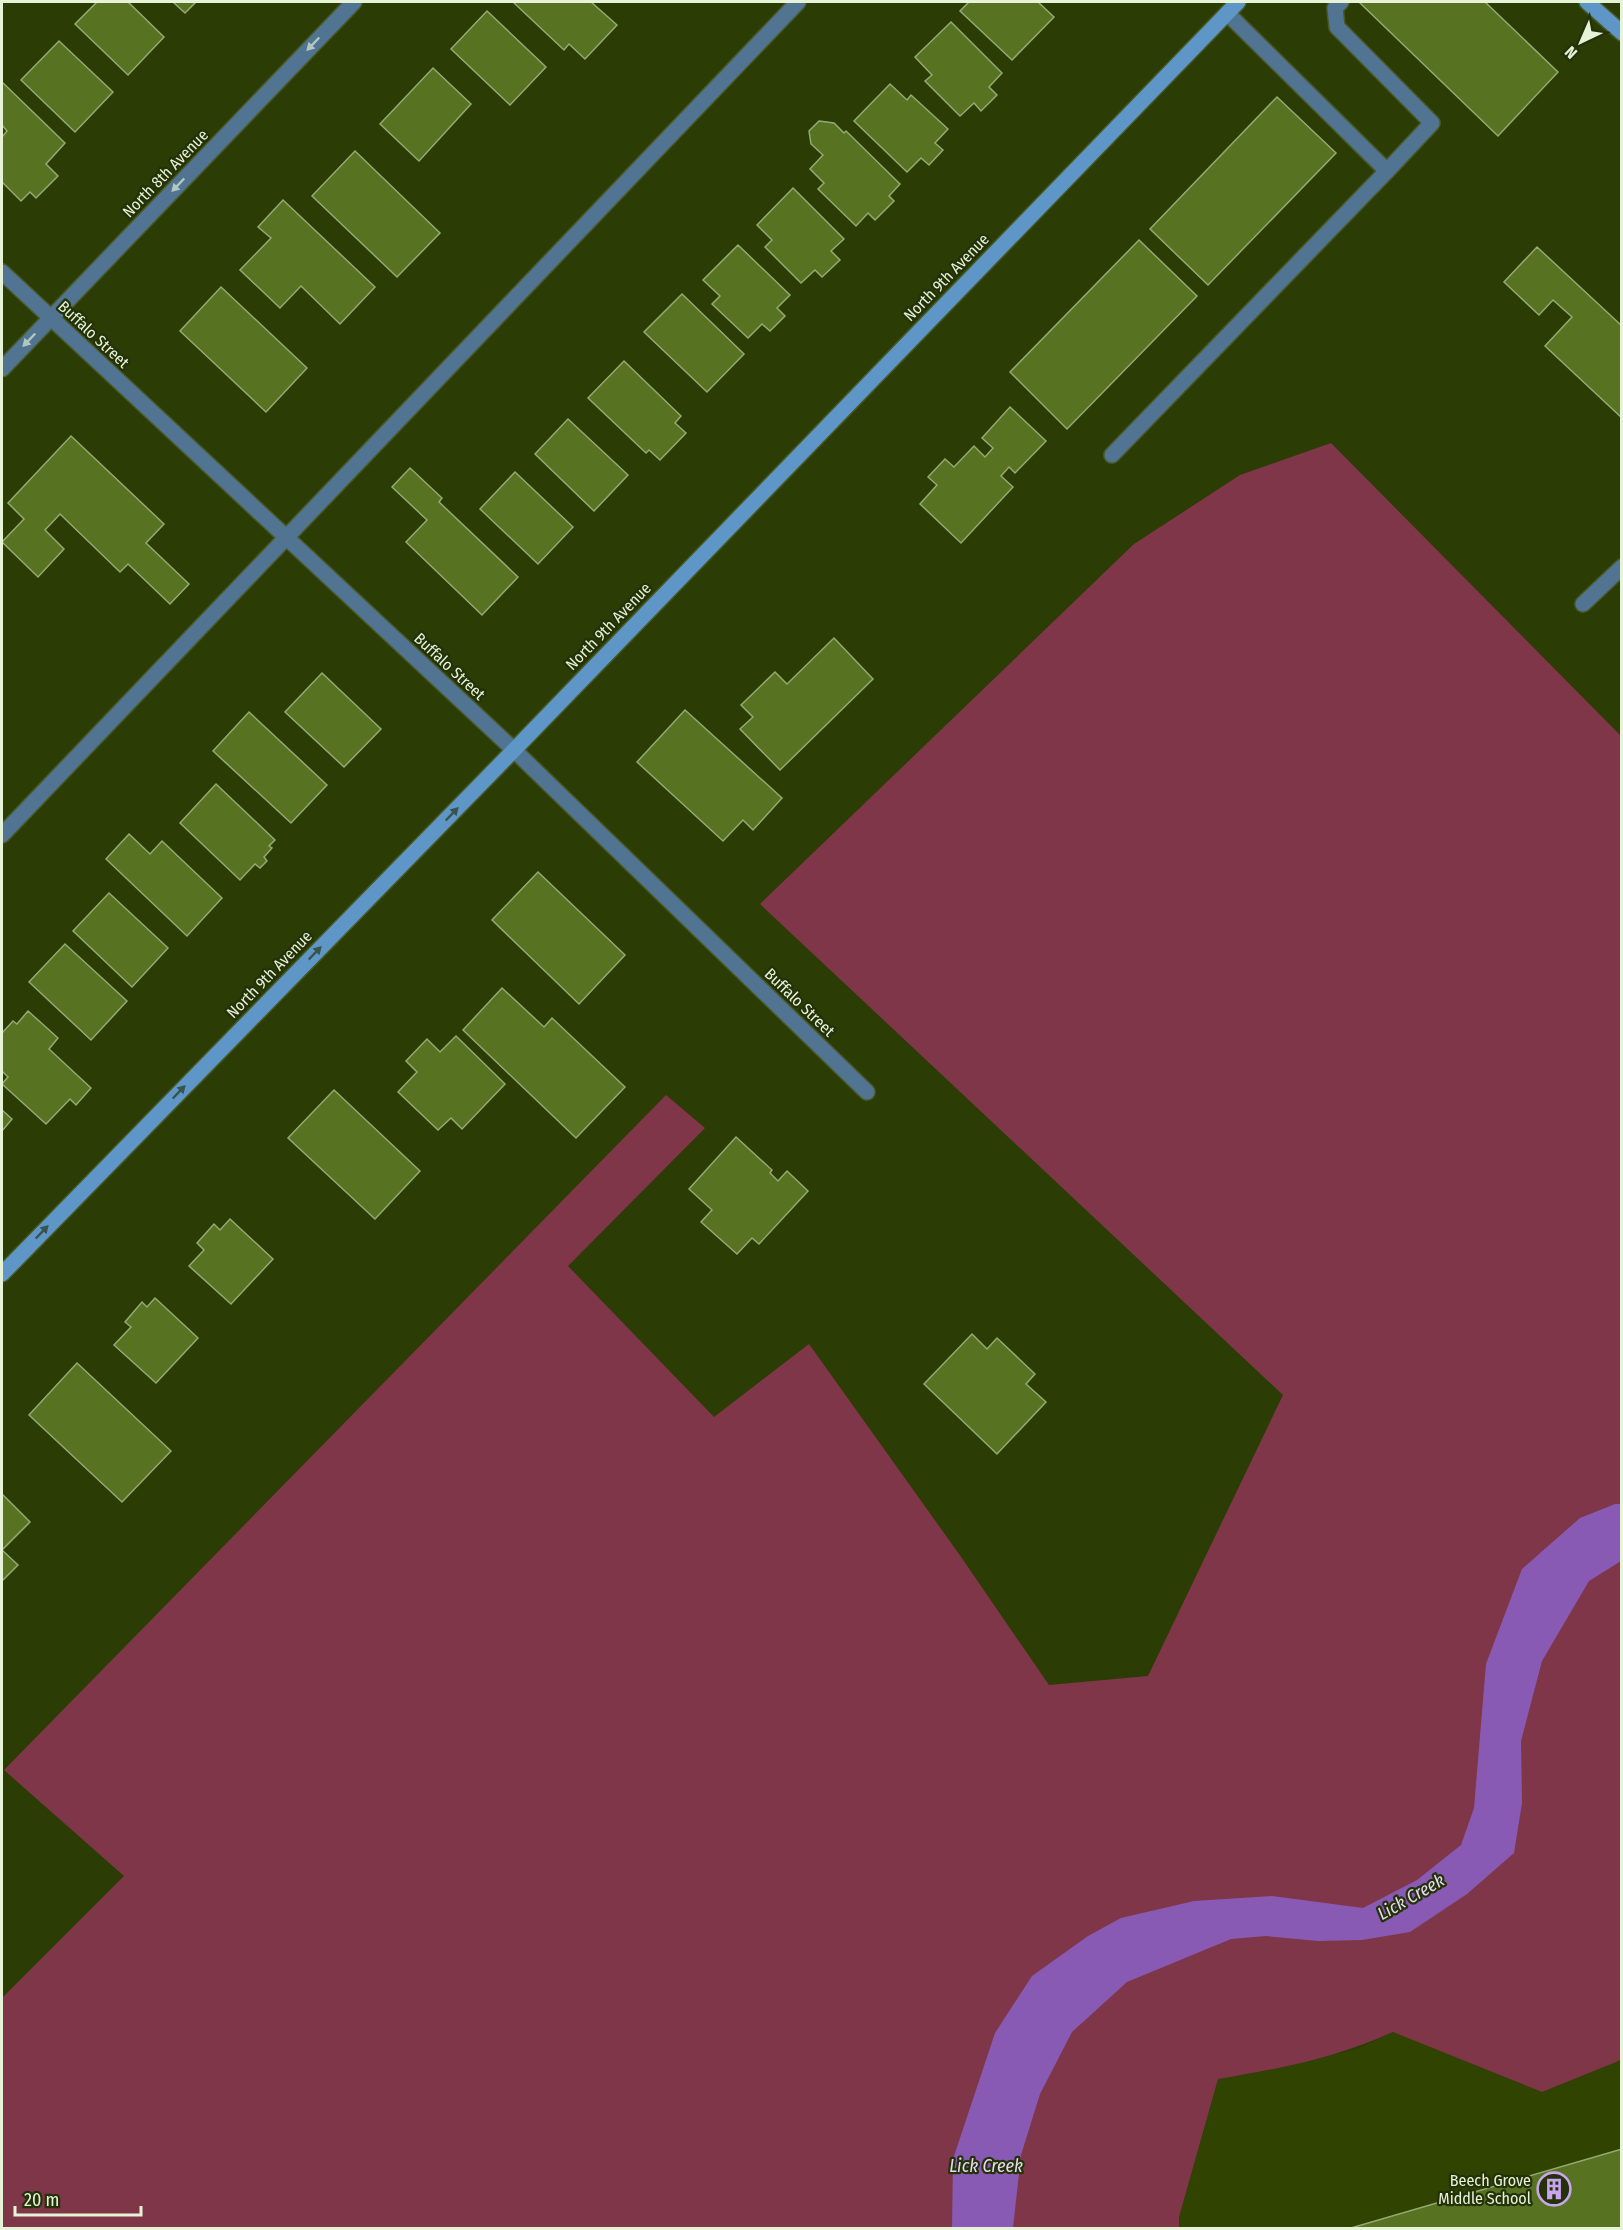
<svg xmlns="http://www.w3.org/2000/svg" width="1623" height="2230" font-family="'Fira Sans Condensed',sans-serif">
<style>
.built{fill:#304301}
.green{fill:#803649}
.water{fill:#885ab4}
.building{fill:#577220;stroke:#94aa73;stroke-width:1.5}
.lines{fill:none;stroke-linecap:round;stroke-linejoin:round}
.lane-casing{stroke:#495927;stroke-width:18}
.street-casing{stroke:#495927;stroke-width:18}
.secondary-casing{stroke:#495927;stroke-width:18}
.lane{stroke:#517493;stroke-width:15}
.street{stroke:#517493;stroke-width:15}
.secondary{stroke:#5d96c7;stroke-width:15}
.oneway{fill:#b2c7bf}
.oneway2{fill:#38544c}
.labels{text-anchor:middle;stroke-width:4.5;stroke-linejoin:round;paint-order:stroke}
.street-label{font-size:16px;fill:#e7f3d7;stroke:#243109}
.poi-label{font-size:16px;fill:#e7f3d7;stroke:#243109;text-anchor:end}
.water-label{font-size:18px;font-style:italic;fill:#e4d9f1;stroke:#243109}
</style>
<rect width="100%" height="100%" fill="#2b3c05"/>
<!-- built -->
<polygon class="built" points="1393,2032 1542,2092 1621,2060 1621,2228 1179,2228 1179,2217 1218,2079 1271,2070 1357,2049"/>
<!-- green -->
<path class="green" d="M1331 443 1621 736V2060L1542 2092 1393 2032C1336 2058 1279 2069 1218 2079L1179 2217V2228H2V1998L124 1876 4 1770 666 1095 705 1128 568 1266 714 1417 809 1344 959 1554 1049 1685 1148 1676 1283 1395 760 904 1134 544 1240 475Z"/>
<!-- water -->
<polygon class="water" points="1615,1504 1621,1504 1621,1561 1589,1581 1542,1661 1521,1741 1522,1803 1514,1853 1467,1894 1410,1932 1362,1940 1318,1941 1266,1936 1231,1939 1127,1982 1072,2032 1040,2094 1021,2155 1013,2228 952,2228 953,2159 995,2033 1032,1976 1088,1936 1121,1918 1194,1901 1272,1896 1363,1908 1417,1880 1461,1845 1474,1808 1486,1664 1522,1569 1580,1518"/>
<!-- building -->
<g class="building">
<polygon points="97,2 128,2 164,37 128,75 75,24"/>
<polygon points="173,2 196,2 185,13"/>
<polygon points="513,2 591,2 617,25 585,59 569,44 564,50"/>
<polygon points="969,2 1038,2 1054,17 1012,60 960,11"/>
<polygon points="1361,2 1485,2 1558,72 1498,136 1360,3"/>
<polygon points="487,11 546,67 510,105 451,49"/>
<polygon points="951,22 1002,73 989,87 997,95 981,111 974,103 960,116 925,81 932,75 915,57"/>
<polygon points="59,41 113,92 75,132 21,80"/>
<polygon points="433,68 471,104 419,161 380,124"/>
<polygon points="2,82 65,143 46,164 58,176 36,198 30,192 21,201 2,182 2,137 7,131 2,125"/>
<polygon points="890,84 907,100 911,95 948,129 935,143 943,150 929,165 921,158 907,172 854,121"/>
<polygon points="1277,97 1336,153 1208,285 1150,229"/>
<polygon points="819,121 834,123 844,133 846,131 900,184 889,196 894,201 875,220 868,213 856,226 818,189 824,183 810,169 823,155 811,144 809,131"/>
<polygon points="355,151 440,233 397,277 312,196"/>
<polygon points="793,188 844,239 831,251 840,260 822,277 815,270 801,283 765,247 772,240 757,225"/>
<polygon points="283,200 375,287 340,324 301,286 280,308 240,270 271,238 258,227"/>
<polygon points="1139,240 1197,296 1067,429 1010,372"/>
<polygon points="738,245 790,295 777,308 785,316 770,331 762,324 748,338 712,304 720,296 703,280"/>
<polygon points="1537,247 1622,326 1622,418 1545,346 1572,317 1553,300 1539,315 1504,282"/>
<polygon points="221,287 307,368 266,412 180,331"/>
<polygon points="682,294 744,354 707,392 644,332"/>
<polygon points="624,361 681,416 675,423 686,433 660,460 649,450 646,453 588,398"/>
<polygon points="1010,407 1046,441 1015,473 1009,467 1001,476 1013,487 961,543 920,504 937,485 928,477 945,459 954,467 974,446 985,457 993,448 982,438"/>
<polygon points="568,419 628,475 594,511 535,454"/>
<polygon points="71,436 164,524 146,543 189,584 170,604 128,564 120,572 60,514 45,530 64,549 38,577 2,542 24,519 8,503"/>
<polygon points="410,468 442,498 439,502 518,577 482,615 406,542 427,520 392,487"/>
<polygon points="515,472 573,527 538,564 480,509"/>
<polygon points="834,638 873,679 780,770 740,729 753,717 741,705 775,672 787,684"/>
<polygon points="322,673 381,729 344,767 285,712"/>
<polygon points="685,710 782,798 753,830 743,820 723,841 637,762"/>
<polygon points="249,712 327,785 291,823 213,751"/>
<polygon points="216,784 275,840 269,846 272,848 264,857 267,861 260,868 255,864 240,880 180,823"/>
<polygon points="129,834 150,854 162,841 222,898 187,936 106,859"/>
<polygon points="538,872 625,955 579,1004 492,920"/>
<polygon points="109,893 168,948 132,987 73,931"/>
<polygon points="65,944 127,1001 91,1040 29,982"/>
<polygon points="502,988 544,1027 552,1018 625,1087 576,1138 463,1030"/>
<polygon points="28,1011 58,1038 49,1049 91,1088 76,1105 70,1099 46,1124 2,1084 8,1077 2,1071 2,1033 13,1021 17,1024"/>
<polygon points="456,1036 505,1084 462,1129 451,1118 438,1130 398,1092 417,1072 406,1061 427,1039 440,1052"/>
<polygon points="334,1090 420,1171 375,1219 288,1138"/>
<polygon points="2,1110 12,1119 2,1131"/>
<polygon points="736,1137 772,1170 770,1173 778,1181 787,1171 808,1191 759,1244 752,1238 737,1254 701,1222 712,1210 689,1189"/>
<polygon points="230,1219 273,1259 231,1304 189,1266 204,1250 197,1243 214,1224 220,1230"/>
<polygon points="155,1298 198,1338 156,1383 114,1345 131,1327 125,1322 142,1302 147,1307"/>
<polygon points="972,1334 987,1349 997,1338 1035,1374 1026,1384 1046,1402 997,1454 924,1384"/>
<polygon points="77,1363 171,1451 122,1502 29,1415"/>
<polygon points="2,1494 30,1522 2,1550 18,1565 2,1581"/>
<polygon points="1622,2149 1622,2228 1351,2228"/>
</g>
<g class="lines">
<defs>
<g id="lane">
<polyline points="1341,2 1335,8 1337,27 1432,123 1387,171"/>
<polyline points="1112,455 1387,171 1227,13"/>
<polyline points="2,835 798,2"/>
</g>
<g id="street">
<polyline points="2,272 514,750 867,1092"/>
<polyline points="2,369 354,2"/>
<polyline points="1583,604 1622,567"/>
</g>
<g id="secondary">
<polyline points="1587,2 1622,33"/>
<polyline points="2,1274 514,750 1238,2"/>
</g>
</defs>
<!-- lane casing -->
<use href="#lane" class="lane-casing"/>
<!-- street casing -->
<use href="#street" class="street-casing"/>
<!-- secondary casing -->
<use href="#secondary" class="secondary-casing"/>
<!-- lane -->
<use href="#lane" class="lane"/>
<!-- street -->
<use href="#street" class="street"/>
<!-- secondary -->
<use href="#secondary" class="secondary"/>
</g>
<!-- one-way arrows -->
<defs><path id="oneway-solid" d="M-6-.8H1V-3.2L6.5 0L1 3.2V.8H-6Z" transform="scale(1.5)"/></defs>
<g class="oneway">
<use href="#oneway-solid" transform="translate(313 44) rotate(134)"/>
<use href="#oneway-solid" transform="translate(178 185) rotate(134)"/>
<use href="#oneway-solid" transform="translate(29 340) rotate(134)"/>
</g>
<g class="oneway2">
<use href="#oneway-solid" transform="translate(452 814) rotate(-46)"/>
<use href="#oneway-solid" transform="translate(315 953) rotate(-46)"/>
<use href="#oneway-solid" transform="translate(179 1092) rotate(-46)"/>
<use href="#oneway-solid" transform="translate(42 1232) rotate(-46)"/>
</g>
<!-- icons -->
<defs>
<symbol id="building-ring" viewBox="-11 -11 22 22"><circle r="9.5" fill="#243109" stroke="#c8a5ee" stroke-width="1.5"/><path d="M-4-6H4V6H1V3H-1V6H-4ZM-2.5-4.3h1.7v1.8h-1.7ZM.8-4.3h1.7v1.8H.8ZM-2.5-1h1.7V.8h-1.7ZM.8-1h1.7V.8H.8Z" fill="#c8a5ee"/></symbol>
</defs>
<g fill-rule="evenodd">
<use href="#building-ring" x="1535" y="2170" width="38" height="38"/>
</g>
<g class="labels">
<!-- street labels -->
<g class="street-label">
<text transform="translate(165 173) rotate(-46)" y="6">North 8th Avenue</text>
<text transform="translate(946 277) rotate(-46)" y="6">North 9th Avenue</text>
<text transform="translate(94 334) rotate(43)" y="6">Buffalo Street</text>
<text transform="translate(608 626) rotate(-46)" y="6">North 9th Avenue</text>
<text transform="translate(450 666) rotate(43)" y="6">Buffalo Street</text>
<text transform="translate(269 974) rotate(-46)" y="6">North 9th Avenue</text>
<text transform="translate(800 1002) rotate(44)" y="6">Buffalo Street</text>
</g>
<!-- poi labels -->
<g class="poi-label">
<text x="1531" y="2186">Beech Grove<tspan x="1531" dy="18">Middle School</tspan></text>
</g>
<!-- water labels -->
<g class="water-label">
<text transform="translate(1411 1897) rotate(-30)" y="6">Lick Creek</text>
<text x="986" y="2172">Lick Creek</text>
</g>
</g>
<!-- border -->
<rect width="1623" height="2230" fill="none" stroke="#e7f3d7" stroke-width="6"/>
<!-- north arrow -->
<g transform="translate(1581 42) rotate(224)" stroke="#243109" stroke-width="4.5" paint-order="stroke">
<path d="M0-4.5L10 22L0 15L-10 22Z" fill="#e7f3d7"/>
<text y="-9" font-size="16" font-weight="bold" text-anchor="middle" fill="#e7f3d7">N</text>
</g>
<!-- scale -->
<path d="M15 2206v9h126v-9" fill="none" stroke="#e7f3d7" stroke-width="3"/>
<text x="24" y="2206" font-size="18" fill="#e7f3d7" stroke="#243109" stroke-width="4.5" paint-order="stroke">20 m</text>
</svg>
